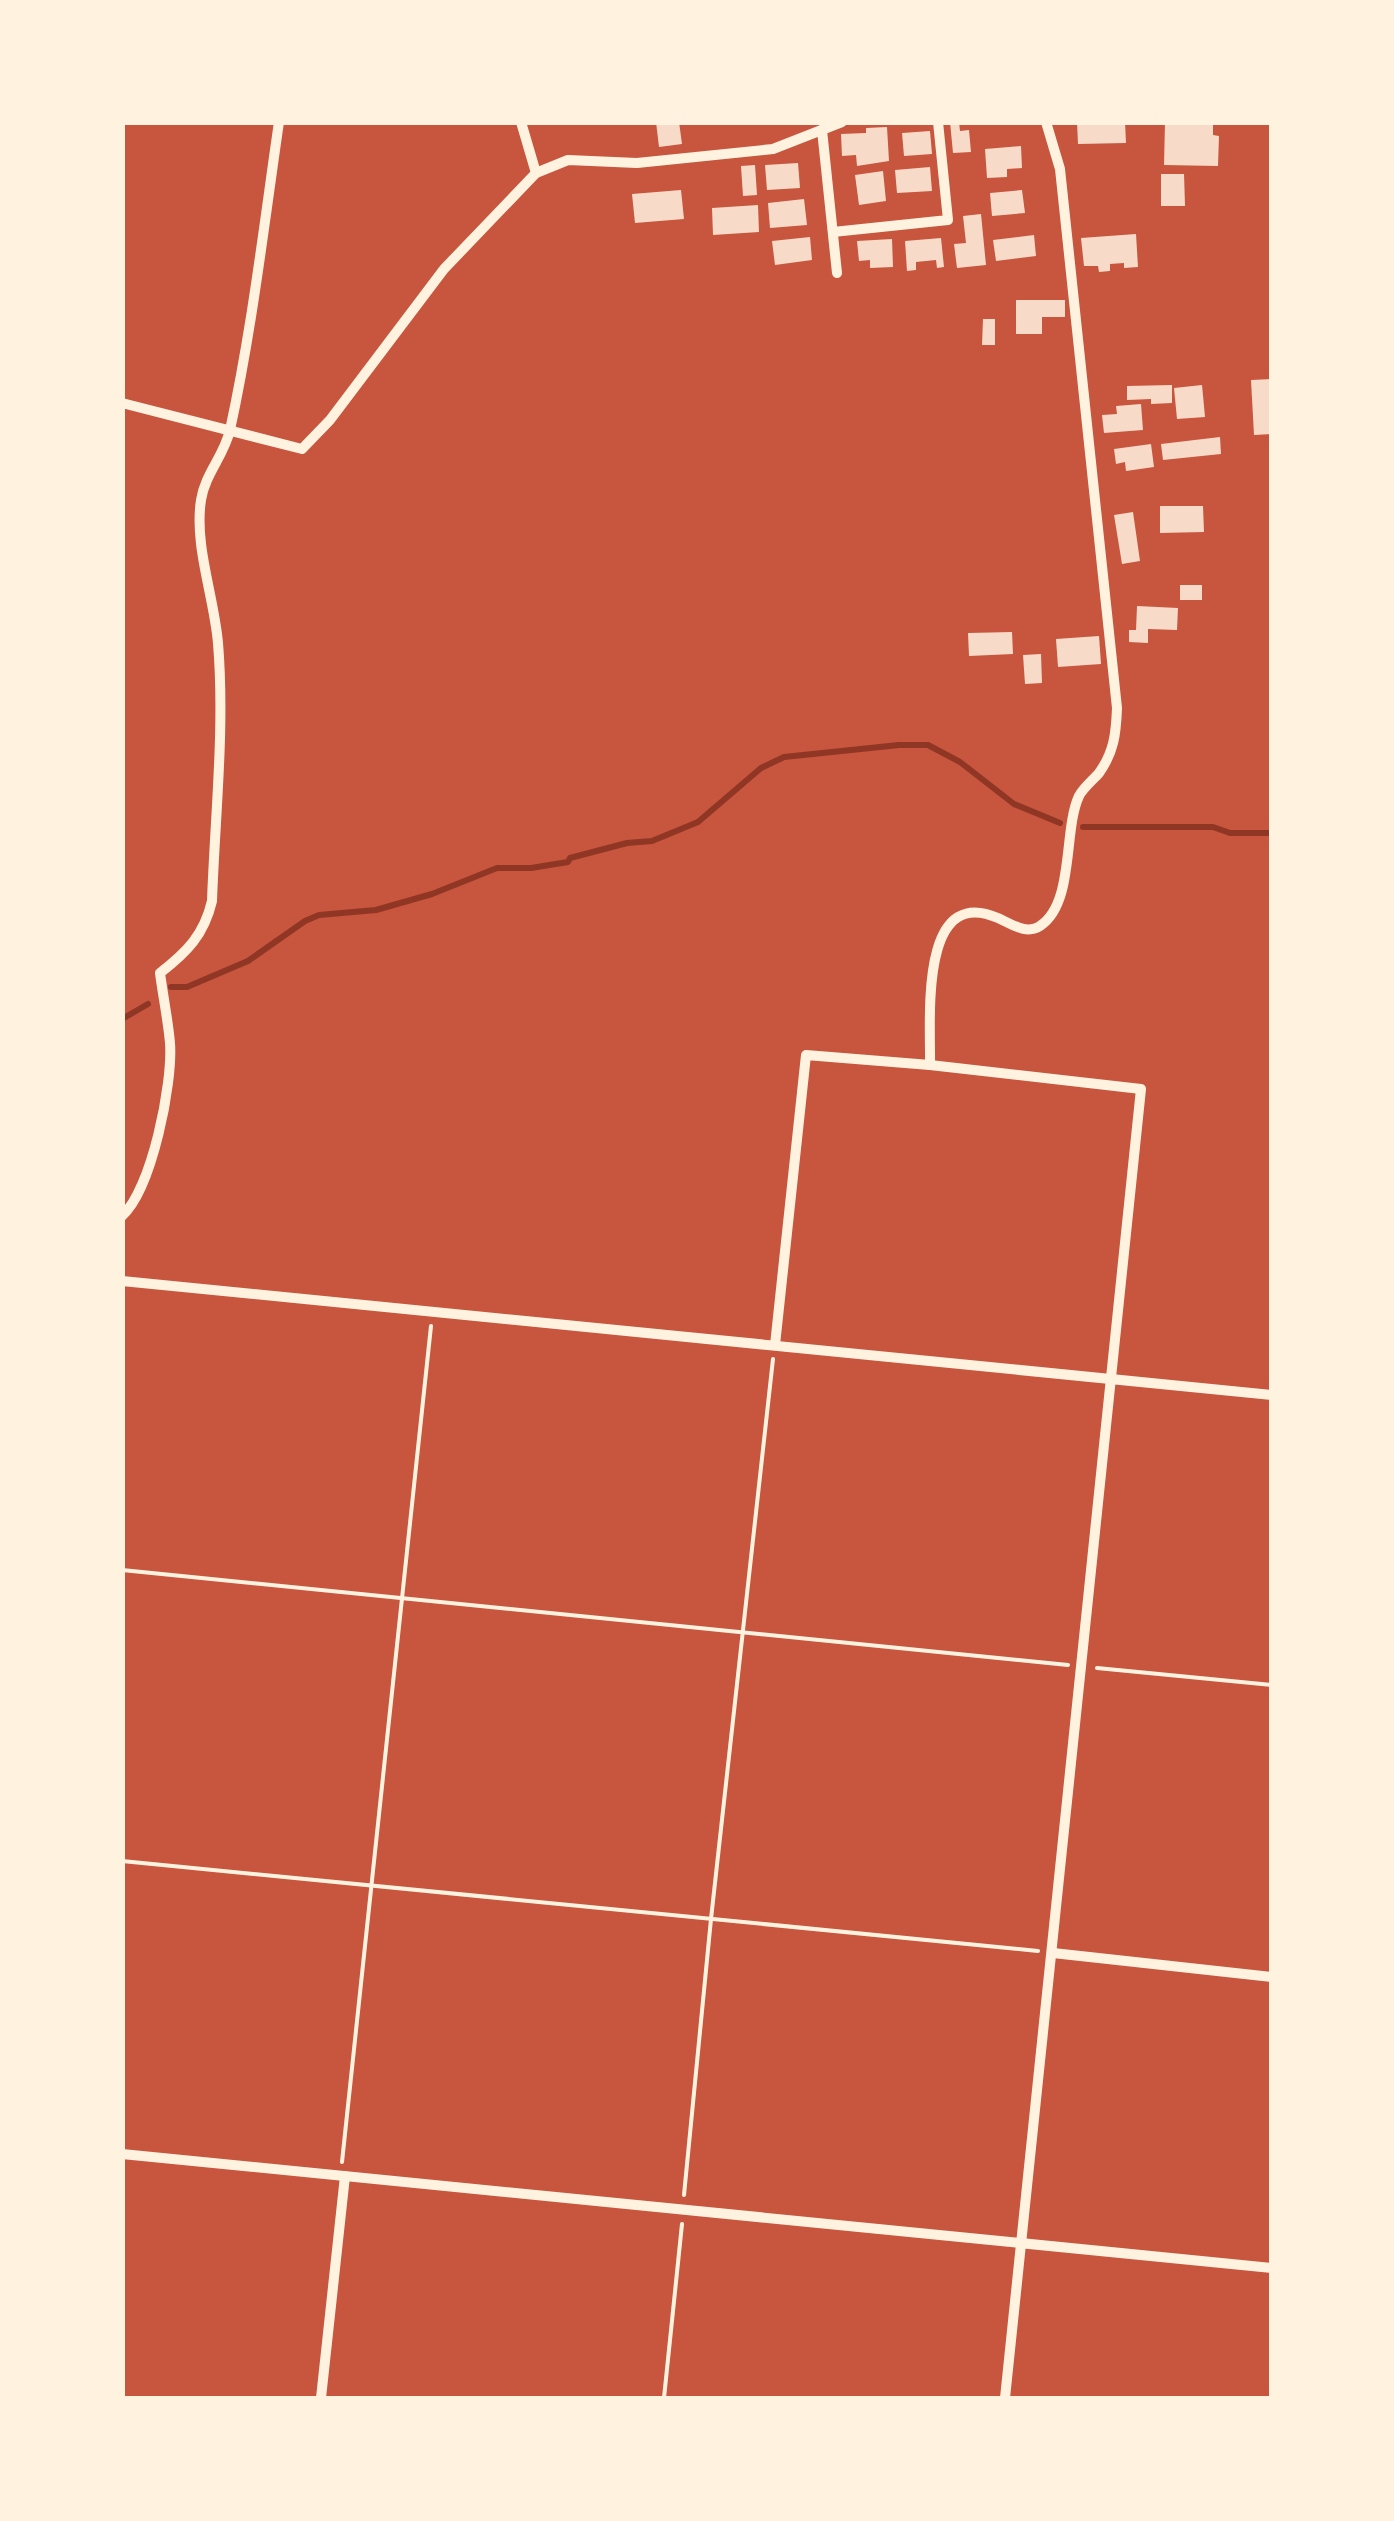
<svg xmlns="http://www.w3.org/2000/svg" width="1394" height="2521" font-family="Lato,sans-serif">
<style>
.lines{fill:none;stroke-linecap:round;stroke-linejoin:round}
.stream{stroke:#8f3625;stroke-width:6}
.building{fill:#f7dbc8}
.path{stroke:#fff3e0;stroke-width:4}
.minor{stroke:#fff3e0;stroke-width:10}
</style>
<rect width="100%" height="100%" fill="#c8553d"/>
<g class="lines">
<!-- stream -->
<g class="stream">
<polyline points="1083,827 1213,827 1230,833 1272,833"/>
<polyline points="171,987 187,987 248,961 305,921 319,915 376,910 432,894 497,868 531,868 568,862 570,858 627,843 652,841 698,822 761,768 784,757 899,745 928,745 960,762 1014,804 1060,823"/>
<polyline points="122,1019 148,1004"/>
</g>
</g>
<!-- building -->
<g class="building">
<polygon points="656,122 679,122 682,144 659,147"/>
<polygon points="950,122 959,122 960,131 969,130 971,152 953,153"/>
<polygon points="1077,122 1125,122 1126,143 1078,144"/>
<polygon points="1165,122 1213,122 1213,135 1219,136 1218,166 1164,165"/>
<polygon points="887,127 889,161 857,166 856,155 842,156 841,134 866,133 866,128"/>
<polygon points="930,131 932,154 904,156 902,133"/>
<polygon points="1021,146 1022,168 1007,169 1007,177 987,178 985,149"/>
<polygon points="798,163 800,188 767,190 765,165"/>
<polygon points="755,165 757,195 743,196 741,166"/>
<polygon points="930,167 932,191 897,193 895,170"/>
<polygon points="883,171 886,201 859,205 855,175"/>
<polygon points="1161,174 1184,174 1185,206 1161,206"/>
<polygon points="681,190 684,219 635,223 632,194"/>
<polygon points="1022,190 1025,213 992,216 990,193"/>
<polygon points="804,199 807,225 770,228 768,203"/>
<polygon points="758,205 759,232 713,235 712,208"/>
<polygon points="981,214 986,265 957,268 954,244 966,243 963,216"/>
<polygon points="1136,234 1138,267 1124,268 1124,263 1110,264 1110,271 1099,272 1098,266 1084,266 1081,238"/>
<polygon points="1034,235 1036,256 996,261 993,240"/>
<polygon points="810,237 812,260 775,265 772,241"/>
<polygon points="941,238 944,267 937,268 936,260 916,262 916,270 907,271 905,241"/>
<polygon points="892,239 893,267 870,268 870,260 859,261 857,241"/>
<polygon points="1016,300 1065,300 1065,317 1042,317 1042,334 1016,334"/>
<polygon points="983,319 995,319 995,345 982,345"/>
<polygon points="1272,379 1272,434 1254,435 1251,380"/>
<polygon points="1172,385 1172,403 1151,404 1151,399 1127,400 1127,386"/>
<polygon points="1202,385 1205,417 1177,419 1174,388"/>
<polygon points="1141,404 1143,430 1104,433 1102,415 1117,414 1116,406"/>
<polygon points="1220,437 1221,454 1163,460 1161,444"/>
<polygon points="1151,444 1154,467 1126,471 1125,462 1116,464 1114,449"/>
<polygon points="1160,506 1203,506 1204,532 1160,533"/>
<polygon points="1133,512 1140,561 1122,564 1114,515"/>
<rect x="1180" y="585" width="22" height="15"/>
<polygon points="1137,606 1178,608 1177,630 1148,629 1148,643 1129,642 1129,630 1136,630"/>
<polygon points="1012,632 1013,654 969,656 968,633"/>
<polygon points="1099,636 1101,664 1058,667 1056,639"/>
<polygon points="1041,654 1042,683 1025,684 1023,655"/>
</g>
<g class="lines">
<!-- path -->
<g class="path">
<polyline points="122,1570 1068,1665"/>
<polyline points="1097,1668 1272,1685"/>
<polyline points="122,1861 1038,1951"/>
<polyline points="342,2162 431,1326"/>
<polyline points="684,2195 711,1919 773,1359"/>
<polyline points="664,2398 682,2224"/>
</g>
<!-- minor -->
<g class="minor">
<polyline points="521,122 536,173"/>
<polyline points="822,130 837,273"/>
<polyline points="833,232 948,220 938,122"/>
<polyline points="122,403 302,449 330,420 444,269 536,173 568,160 637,163 773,149 842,122"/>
<path d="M930 1065C931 1022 918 883 998 918 1011 924 1027 935 1040 926 1075 903 1063 830 1079 796 1083 788 1093 780 1099 773 1114 752 1116 734 1117 708L1060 169 1046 122"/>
<path d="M122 1216C152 1189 173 1083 170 1043 168 1020 163 996 160 973 187 952 204 935 212 901 215 816 225 728 218 643 214 596 194 546 201 500 205 474 224 456 230 430 252 329 264 225 279 122"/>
<polyline points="122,1281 1272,1395"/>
<polyline points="775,1345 806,1055 930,1065 1141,1089 1005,2398"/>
<polyline points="1053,1953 1272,1977"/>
<polyline points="122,2154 1272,2268"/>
<polyline points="321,2398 345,2176"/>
</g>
</g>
<!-- border -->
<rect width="1394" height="2521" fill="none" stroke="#fff3e0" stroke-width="250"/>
</svg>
